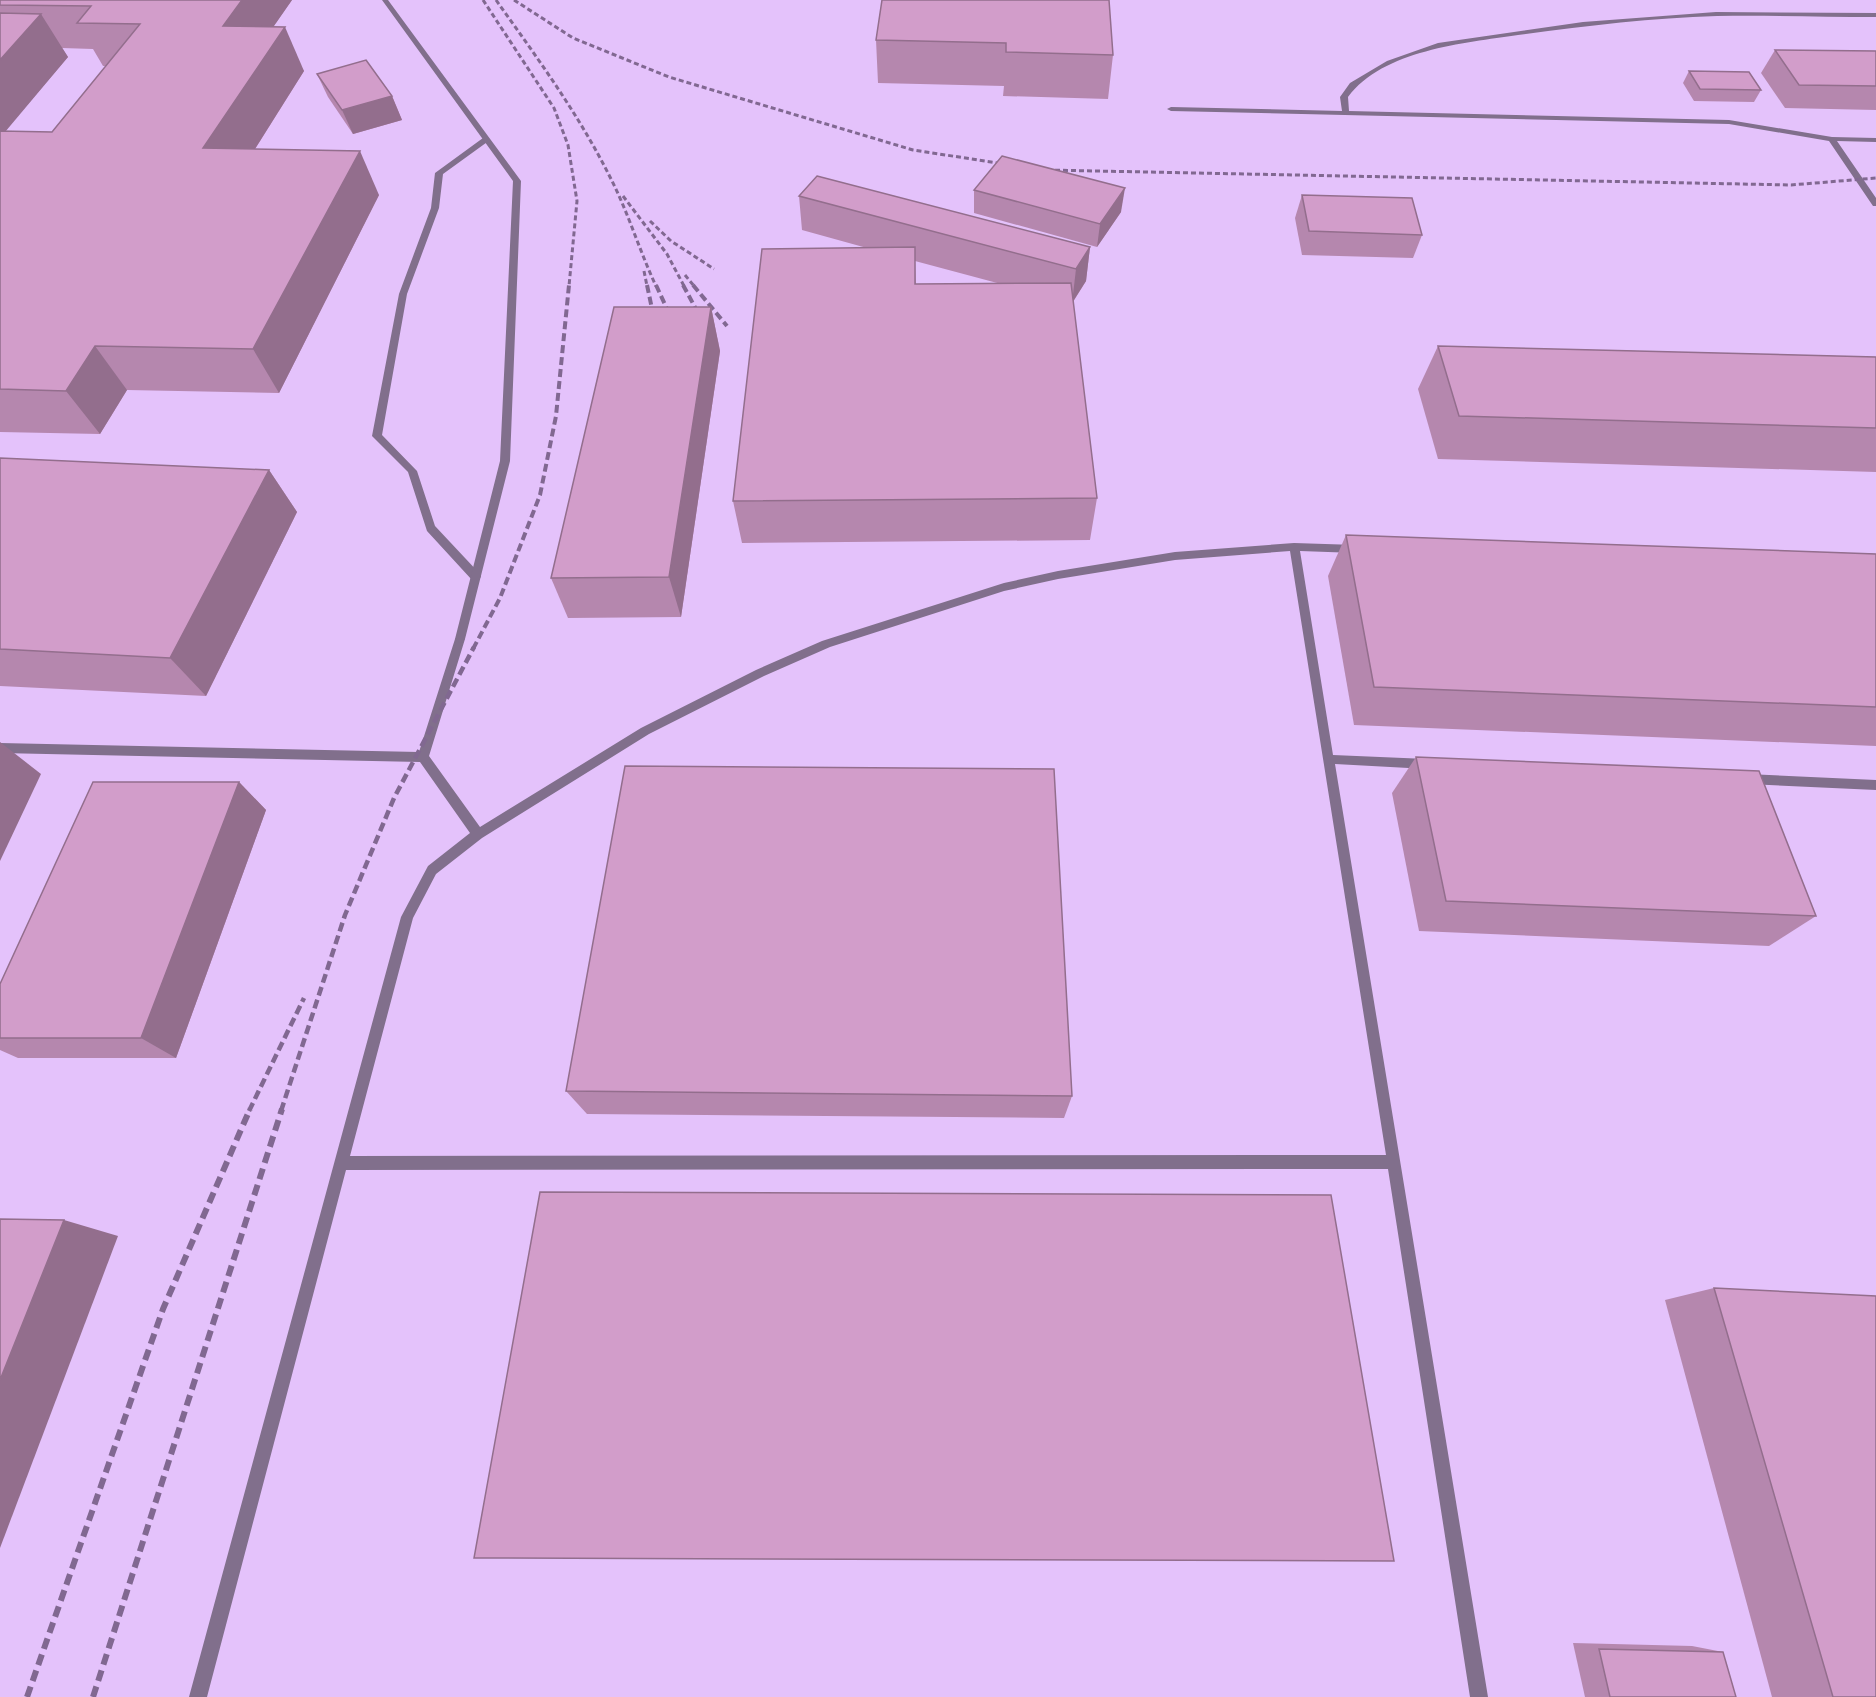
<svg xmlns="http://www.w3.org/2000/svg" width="1876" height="1697" font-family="Ubuntu,sans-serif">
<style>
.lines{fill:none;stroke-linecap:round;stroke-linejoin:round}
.lane{fill:#816f8c;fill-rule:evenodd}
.street{fill:#816f8c;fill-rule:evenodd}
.rail-far3{stroke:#816891;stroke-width:3;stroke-dasharray:5 3;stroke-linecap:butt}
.rail-far2{stroke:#816891;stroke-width:4;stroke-dasharray:8 4;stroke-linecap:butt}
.rail-far1{stroke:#816891;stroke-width:4.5;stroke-dasharray:9 4.5;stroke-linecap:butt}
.rail{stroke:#816891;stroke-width:6;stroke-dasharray:11 6;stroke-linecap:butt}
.wall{fill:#b587ae;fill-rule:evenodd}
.shaded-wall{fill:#936e8d}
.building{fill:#d29dca;stroke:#936e8d;stroke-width:1.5}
</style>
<rect width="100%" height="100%" fill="#e4c2fb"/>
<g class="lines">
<!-- lane -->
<g class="lane">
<path d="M1716 12 1876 13V17C1823 17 1770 15 1717 16 1651 18 1584 26 1518 35 1464 43 1383 50 1348 97L1349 111 1729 120 1832 137 1876 138V142L1837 141 1876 198V206H1873L1829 141 1729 124 1171 111 1167 109 1171 107 1342 111 1340 97 1350 83 1387 61 1438 43 1583 22Z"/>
<polygon points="483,138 490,140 443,174 439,208 407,294 382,435 417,471 435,526 480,574 481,577 476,581 472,580 427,531 408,472 372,436 399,294 431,208 435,173"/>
<path d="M1294 543 1356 545 1361 549 1356 553 1300 551 1333 755 1427 759 1431 761 1433 764 1431 767 1427 769 1335 764 1488 1697H1470L1388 1169 346 1170 207 1697H189L401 917 428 866 470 833 420 762 0 753V743L419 752 455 639 460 635 465 639 429 756 480 827 641 728 756 670 822 641 1004 583 1058 571 1175 552ZM1290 551 1386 1155 350 1156 413 918 436 874 482 838 649 734 764 676 830 647 1004 591 1058 579 1175 560Z"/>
<polygon points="1747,774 1876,780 1876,790 1747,784 1743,782 1741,779 1743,776"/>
</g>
<!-- street -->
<polygon class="street" points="382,0 388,0 521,181 510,461 465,639 460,643 455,639 500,461 513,181"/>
<!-- rail-far3 -->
<g class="rail-far3">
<polyline points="483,0 554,108 568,145 577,201 569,286"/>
<path d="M496 0C538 59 580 116 612 181 629 215 640 252 656 286"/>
<polyline points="514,0 573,38 669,77 913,150 1011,165"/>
<polyline points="1047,170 1791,185 1876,178"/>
<polyline points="623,196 667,254 684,286"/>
<polyline points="650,221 671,241 714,269"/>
<polyline points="644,271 647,286"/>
<polyline points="685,275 694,286"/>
</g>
<!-- rail-far2 -->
<g class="rail-far2">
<polyline points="647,285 655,323"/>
<polyline points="656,285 673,322"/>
<polyline points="683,285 703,322"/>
<polyline points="693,285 727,326"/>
<polyline points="473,649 500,598 540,495 556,416 569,285"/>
</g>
<!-- rail-far1 -->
<g class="rail-far1">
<polyline points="249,1111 304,998"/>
<polyline points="281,1111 345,915 394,798 474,647"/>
</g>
<!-- rail -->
<g class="rail">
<polyline points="27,1697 163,1309 250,1109"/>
<polyline points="93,1697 282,1109"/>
</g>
</g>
<!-- wall -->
<g class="wall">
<path d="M0 0H292L273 27 304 71 255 149 379 195 279 393 127 390 100 434 0 432ZM62 48 93 49 103 66H106L52 132 5 131 68 57Z"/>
<polygon points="882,0 1113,55 1108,99 1003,96 1004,86 878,83 876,40"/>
<polygon points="1775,50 1876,51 1876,110 1785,108 1761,73"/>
<polygon points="1689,71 1761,90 1754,102 1694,101 1683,83"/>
<polygon points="317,74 392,96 402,120 353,134 328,97"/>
<polygon points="974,190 1121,212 1097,247 974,213"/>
<polygon points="1302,195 1422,235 1413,258 1302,255 1295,218"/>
<path d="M799 196 1090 247 1086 281 1073 302 1097 498 1090 540 742 543 733 501 867 248 802 230ZM915 261 1001 284H916Z"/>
<polygon points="711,307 720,351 681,617 568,618 551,578"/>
<polygon points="1438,346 1876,357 1876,472 1438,459 1418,389"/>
<polygon points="0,458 269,470 297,512 206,696 0,686"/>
<polygon points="1346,535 1876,554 1876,746 1354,725 1328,576"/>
<polygon points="1416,757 1816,916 1769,946 1419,931 1392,793"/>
<polygon points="239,782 266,810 176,1058 18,1058 0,1050 0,984"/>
<polygon points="566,1091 1072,1096 1064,1118 587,1114"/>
<polygon points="1714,1288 1876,1697 1772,1697 1665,1300"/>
<polygon points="1573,1643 1692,1646 1723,1652 1736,1697 1585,1697"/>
</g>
<!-- shaded-wall -->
<g class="shaded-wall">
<polygon points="242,0 292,0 244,69 223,26"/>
<polygon points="41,14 68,57 0,138 0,60"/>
<polygon points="285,27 304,71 228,192 203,148"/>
<polygon points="392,96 402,120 353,134 342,110"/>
<polygon points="360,151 379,195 279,393 253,349"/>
<polygon points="1125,188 1121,212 1097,247 1100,224"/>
<polygon points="1090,247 1086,281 1072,303 1076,269"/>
<polygon points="711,307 720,351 681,617 669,577"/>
<polygon points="95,346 127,390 100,434 66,391"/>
<polygon points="269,470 297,512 206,696 170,658"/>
<polygon points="0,742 41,774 0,861"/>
<polygon points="239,782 266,810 176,1058 141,1038"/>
<polygon points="64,1220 118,1236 0,1548 0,1380"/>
</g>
<!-- building -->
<g class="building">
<polygon points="0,0 242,0 223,26 285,27 203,148 360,151 253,349 95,346 66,391 0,389 0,131 52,132 140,24 77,23 91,6 0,5"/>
<polygon points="882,0 1109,0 1113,55 1006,52 1006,43 876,40"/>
<polygon points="0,13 41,14 0,60"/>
<polygon points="1775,50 1876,51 1876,86 1799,85"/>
<polygon points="366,60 392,96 342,110 317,74"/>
<polygon points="1689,71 1749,72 1761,90 1700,89"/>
<polygon points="1002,156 1125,188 1100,224 974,190"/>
<polygon points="817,176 1090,247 1076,269 799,196"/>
<polygon points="1302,195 1412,198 1422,235 1309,231"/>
<polygon points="915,247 915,284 1071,283 1097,498 733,501 762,249"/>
<polygon points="614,307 711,307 669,577 551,578"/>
<polygon points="1438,346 1876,357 1876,428 1459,416"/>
<polygon points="0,458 269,470 170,658 0,649"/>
<polygon points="1346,535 1876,554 1876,707 1374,687"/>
<polygon points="1416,757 1759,771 1816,916 1446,901"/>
<polygon points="625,766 1054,769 1072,1096 566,1091"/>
<polygon points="93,782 239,782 141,1038 0,1038 0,984"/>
<polygon points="540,1192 1331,1195 1394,1561 474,1558"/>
<polygon points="0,1219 64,1220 0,1380"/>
<polygon points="1714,1288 1876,1296 1876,1697 1833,1697"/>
<polygon points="1599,1649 1723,1652 1736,1697 1610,1697"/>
</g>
</svg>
